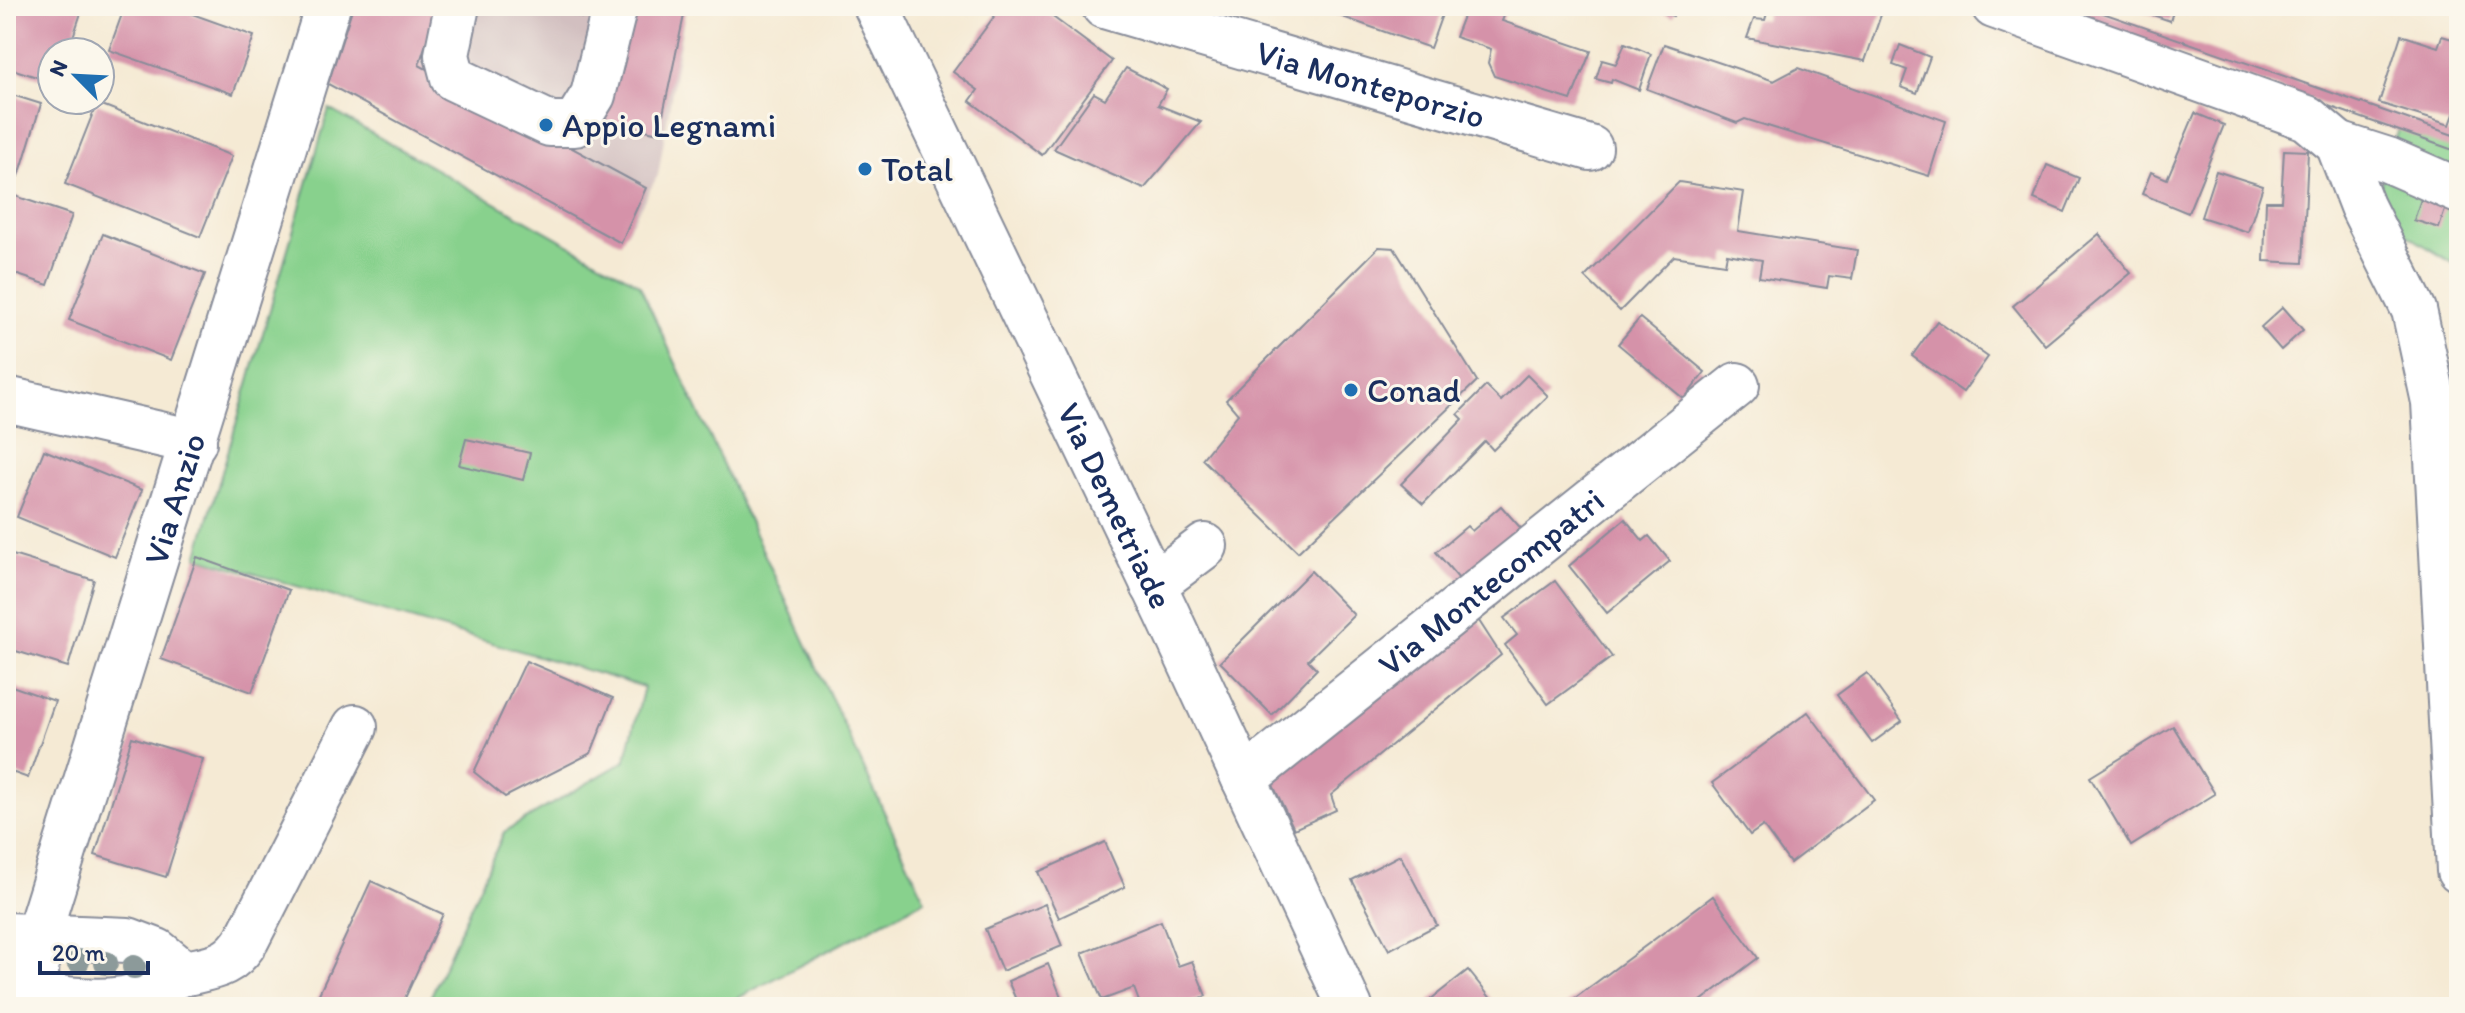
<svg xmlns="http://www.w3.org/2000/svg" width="2465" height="1013" font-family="Itim,sans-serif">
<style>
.industrial{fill:#d2bfc0}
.green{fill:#88d18d;stroke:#528076;stroke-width:2}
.building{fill:#d592a9}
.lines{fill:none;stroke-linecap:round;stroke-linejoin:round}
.minor-casing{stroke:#888c99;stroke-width:48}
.minor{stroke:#fff;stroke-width:44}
.tree{fill:#8c9a9a}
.poi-dot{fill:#1f6fb2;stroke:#fbf7ec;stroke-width:3}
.labels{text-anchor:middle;stroke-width:6;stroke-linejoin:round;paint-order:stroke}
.street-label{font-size:34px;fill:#1b2f5e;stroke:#fbf7ec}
.poi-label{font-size:34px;fill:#1b2f5e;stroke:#fbf7ec;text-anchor:start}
</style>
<rect width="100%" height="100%" fill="#fbf7ec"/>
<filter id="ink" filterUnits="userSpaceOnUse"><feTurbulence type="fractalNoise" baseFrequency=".0125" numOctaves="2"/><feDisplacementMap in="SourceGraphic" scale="16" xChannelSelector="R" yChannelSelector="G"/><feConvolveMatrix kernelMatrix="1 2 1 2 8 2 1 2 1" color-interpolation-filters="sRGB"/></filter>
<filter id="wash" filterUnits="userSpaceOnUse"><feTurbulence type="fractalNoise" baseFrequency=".006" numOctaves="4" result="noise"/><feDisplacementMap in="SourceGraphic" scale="32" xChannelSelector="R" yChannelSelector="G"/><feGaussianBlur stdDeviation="1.8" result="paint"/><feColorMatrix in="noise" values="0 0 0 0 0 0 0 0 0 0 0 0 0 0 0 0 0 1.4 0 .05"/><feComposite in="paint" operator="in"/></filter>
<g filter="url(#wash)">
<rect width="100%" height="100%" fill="#f5ead4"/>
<!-- industrial -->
<polygon class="industrial" points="356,6 686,6 658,175 626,233 333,75"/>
<!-- green -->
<g class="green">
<polygon points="329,109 639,284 925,900 732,1001 733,1007 426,1007 504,832 625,761 644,687 197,557"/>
<polygon points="2399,125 2459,146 2459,267 2372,213"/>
</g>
<g id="blocks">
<!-- building -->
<g class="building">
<polygon points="6,6 83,7 68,52 52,52 52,82 6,67"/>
<polygon points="125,6 170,6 254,36 233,94 109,50"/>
<polygon points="353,6 438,6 419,65 646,188 621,243 328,84"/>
<polygon points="544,6 587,6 583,18"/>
<polygon points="627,6 686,6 659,133 604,121"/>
<polygon points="1002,6 1038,6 1112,61 1042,155 970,101 978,90 953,72"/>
<polygon points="1312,6 1445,6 1430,48"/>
<polygon points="1467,6 1508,6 1502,21 1591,51 1571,100 1494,76 1488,63 1491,49 1455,37"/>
<polygon points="1645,6 1677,6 1673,16"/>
<polygon points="1769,6 1884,6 1865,61 1747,38 1754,19 1765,20"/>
<polygon points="2045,6 2083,6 2459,137 2459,152"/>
<polygon points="2127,6 2186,6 2185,11 2174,8 2170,21"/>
<polygon points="2401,35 2438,47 2442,36 2459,41 2459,100 2450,125 2379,103"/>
<polygon points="1625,43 1651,54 1639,90 1612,79 1611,83 1596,79 1602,60 1616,64"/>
<polygon points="1664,44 1774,81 1798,68 1946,121 1929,176 1745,119 1737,123 1647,89"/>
<polygon points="1900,45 1930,57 1917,93 1901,87 1907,70 1893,65"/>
<polygon points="1126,68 1167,89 1158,105 1201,122 1144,189 1054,149 1094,93 1105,99"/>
<polygon points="6,93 41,104 19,176 6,172"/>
<polygon points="97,103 232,156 200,237 65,184"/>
<polygon points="2195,113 2224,125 2188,213 2142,194 2151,172 2167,179"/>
<polygon points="2284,150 2308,151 2303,263 2264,261 2266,201 2281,201"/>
<polygon points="2047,165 2079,178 2065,212 2034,199"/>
<polygon points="2216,171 2263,186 2248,232 2201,217"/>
<polygon points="1679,182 1744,192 1738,231 1857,250 1852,279 1829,276 1827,288 1759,277 1762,260 1727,254 1725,264 1674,256 1620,311 1585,277"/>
<polygon points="6,193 72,215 48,285 6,271"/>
<polygon points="2423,193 2448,201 2439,228 2414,220"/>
<polygon points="103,234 205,274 171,360 69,320"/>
<polygon points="2099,234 2131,273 2045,345 2013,306"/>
<polygon points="1379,247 1394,248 1477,381 1298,552 1202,459 1238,414 1226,400"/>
<polygon points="2283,307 2303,330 2281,350 2261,327"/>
<polygon points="1640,318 1705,372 1684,399 1618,344"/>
<polygon points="1937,321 1988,357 1963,392 1912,356"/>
<polygon points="1527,375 1548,396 1493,450 1485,441 1423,504 1401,484 1463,419 1458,414 1486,386 1501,401"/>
<polygon points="466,439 530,453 523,480 459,465"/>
<polygon points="44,450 142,490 115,557 17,517"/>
<polygon points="1501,506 1526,534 1465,586 1436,552 1467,526 1472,531"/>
<polygon points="1625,519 1643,541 1649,536 1670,561 1607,613 1569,566"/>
<polygon points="6,553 94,580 68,667 6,648"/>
<polygon points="197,557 289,590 252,692 161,659"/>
<polygon points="1311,571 1354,615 1308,660 1317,669 1272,715 1220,662"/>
<polygon points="1555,581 1612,657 1548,704 1505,645 1517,635 1504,618"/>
<polygon points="1470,607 1501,655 1331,795 1336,810 1294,829 1272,783"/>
<polygon points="526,661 613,698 591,753 505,797 474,772"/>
<polygon points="1867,673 1902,721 1872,743 1837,695"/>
<polygon points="6,684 55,701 28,778 6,770"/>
<polygon points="1808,712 1874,800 1790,863 1763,826 1750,835 1712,783"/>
<polygon points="2173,726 2215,794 2131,846 2090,777"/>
<polygon points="132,737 203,759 166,877 95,855"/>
<polygon points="1105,842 1125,887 1059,918 1038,872"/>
<polygon points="1400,855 1437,925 1389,950 1352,880"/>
<polygon points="371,881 443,914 401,1007 313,1007"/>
<polygon points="1713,896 1758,958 1693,1007 1563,1007"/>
<polygon points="1045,904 1062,946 1002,971 985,929"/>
<polygon points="1161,921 1178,966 1192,961 1206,996 1179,1007 1141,1007 1134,988 1102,1000 1082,953"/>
<polygon points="1048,964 1065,1007 1019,1007 1008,981"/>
<polygon points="1468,970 1492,1000 1484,1007 1435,1007 1430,1000"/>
</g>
</g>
</g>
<g filter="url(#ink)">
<use href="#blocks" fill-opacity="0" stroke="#888c99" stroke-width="2"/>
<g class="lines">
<defs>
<g id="minor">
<polyline points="457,6 447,55 453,78 550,124 575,124 593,95 615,6"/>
<path id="s1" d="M876 6 1166 611 1350 1007"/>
<path id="s2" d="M1104 6 1590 148"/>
<polyline points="1994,6 2307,118 2338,144 2362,206 2414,310 2434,402 2459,871"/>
<polyline points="2338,144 2388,160 2459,191"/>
<polyline points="6,399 194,442"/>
<polyline points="1153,585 1205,546"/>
<path id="s3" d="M1244 779 1737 385"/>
<polyline points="6,935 128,940 157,951 184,973"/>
<path d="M6 989C43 995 85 1005 123 999 146 996 164 977 186 973 214 967 231 966 247 939L355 727"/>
<path id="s4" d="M35 994 38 935 328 6"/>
</g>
</defs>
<!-- minor casing -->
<use href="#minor" class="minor-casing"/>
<!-- minor -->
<use href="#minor" class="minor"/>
</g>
<!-- trees -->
<g class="tree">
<circle cx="78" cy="961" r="12"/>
<circle cx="106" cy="963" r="12"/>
<circle cx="134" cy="967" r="12"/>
</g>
</g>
<!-- markers -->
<g class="poi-dot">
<circle cx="546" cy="125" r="8"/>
<circle cx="865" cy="169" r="8"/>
<circle cx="1351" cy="390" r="8"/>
</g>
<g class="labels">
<!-- street labels -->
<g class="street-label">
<text dy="12" stroke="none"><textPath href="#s2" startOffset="278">Via Monteporzio</textPath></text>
<text dy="12" stroke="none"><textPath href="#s4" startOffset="516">Via Anzio</textPath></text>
<text dy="12" stroke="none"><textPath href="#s1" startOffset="554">Via Demetriade</textPath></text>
<text dy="12" stroke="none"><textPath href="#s3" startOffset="316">Via Montecompatri</textPath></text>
</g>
<!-- poi labels -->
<g class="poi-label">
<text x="562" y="137">Appio Legnami</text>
<text x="881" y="181">Total</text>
<text x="1367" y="402">Conad</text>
</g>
</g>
<!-- margin -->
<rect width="2465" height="1013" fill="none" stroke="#fbf7ec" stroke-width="32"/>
<!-- north arrow -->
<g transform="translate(76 76) rotate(294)"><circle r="38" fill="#fbf7ec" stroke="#a1a7b3" stroke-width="2"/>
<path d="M0-6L14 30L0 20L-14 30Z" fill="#1f6fb2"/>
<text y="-12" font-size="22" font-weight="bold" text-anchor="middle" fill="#1b2f5e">N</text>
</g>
<!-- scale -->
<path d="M40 961v12h108v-12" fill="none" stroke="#1b2f5e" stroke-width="4"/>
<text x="52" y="961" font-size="24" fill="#1b2f5e" stroke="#fbf7ec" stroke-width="6" paint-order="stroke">20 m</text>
</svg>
